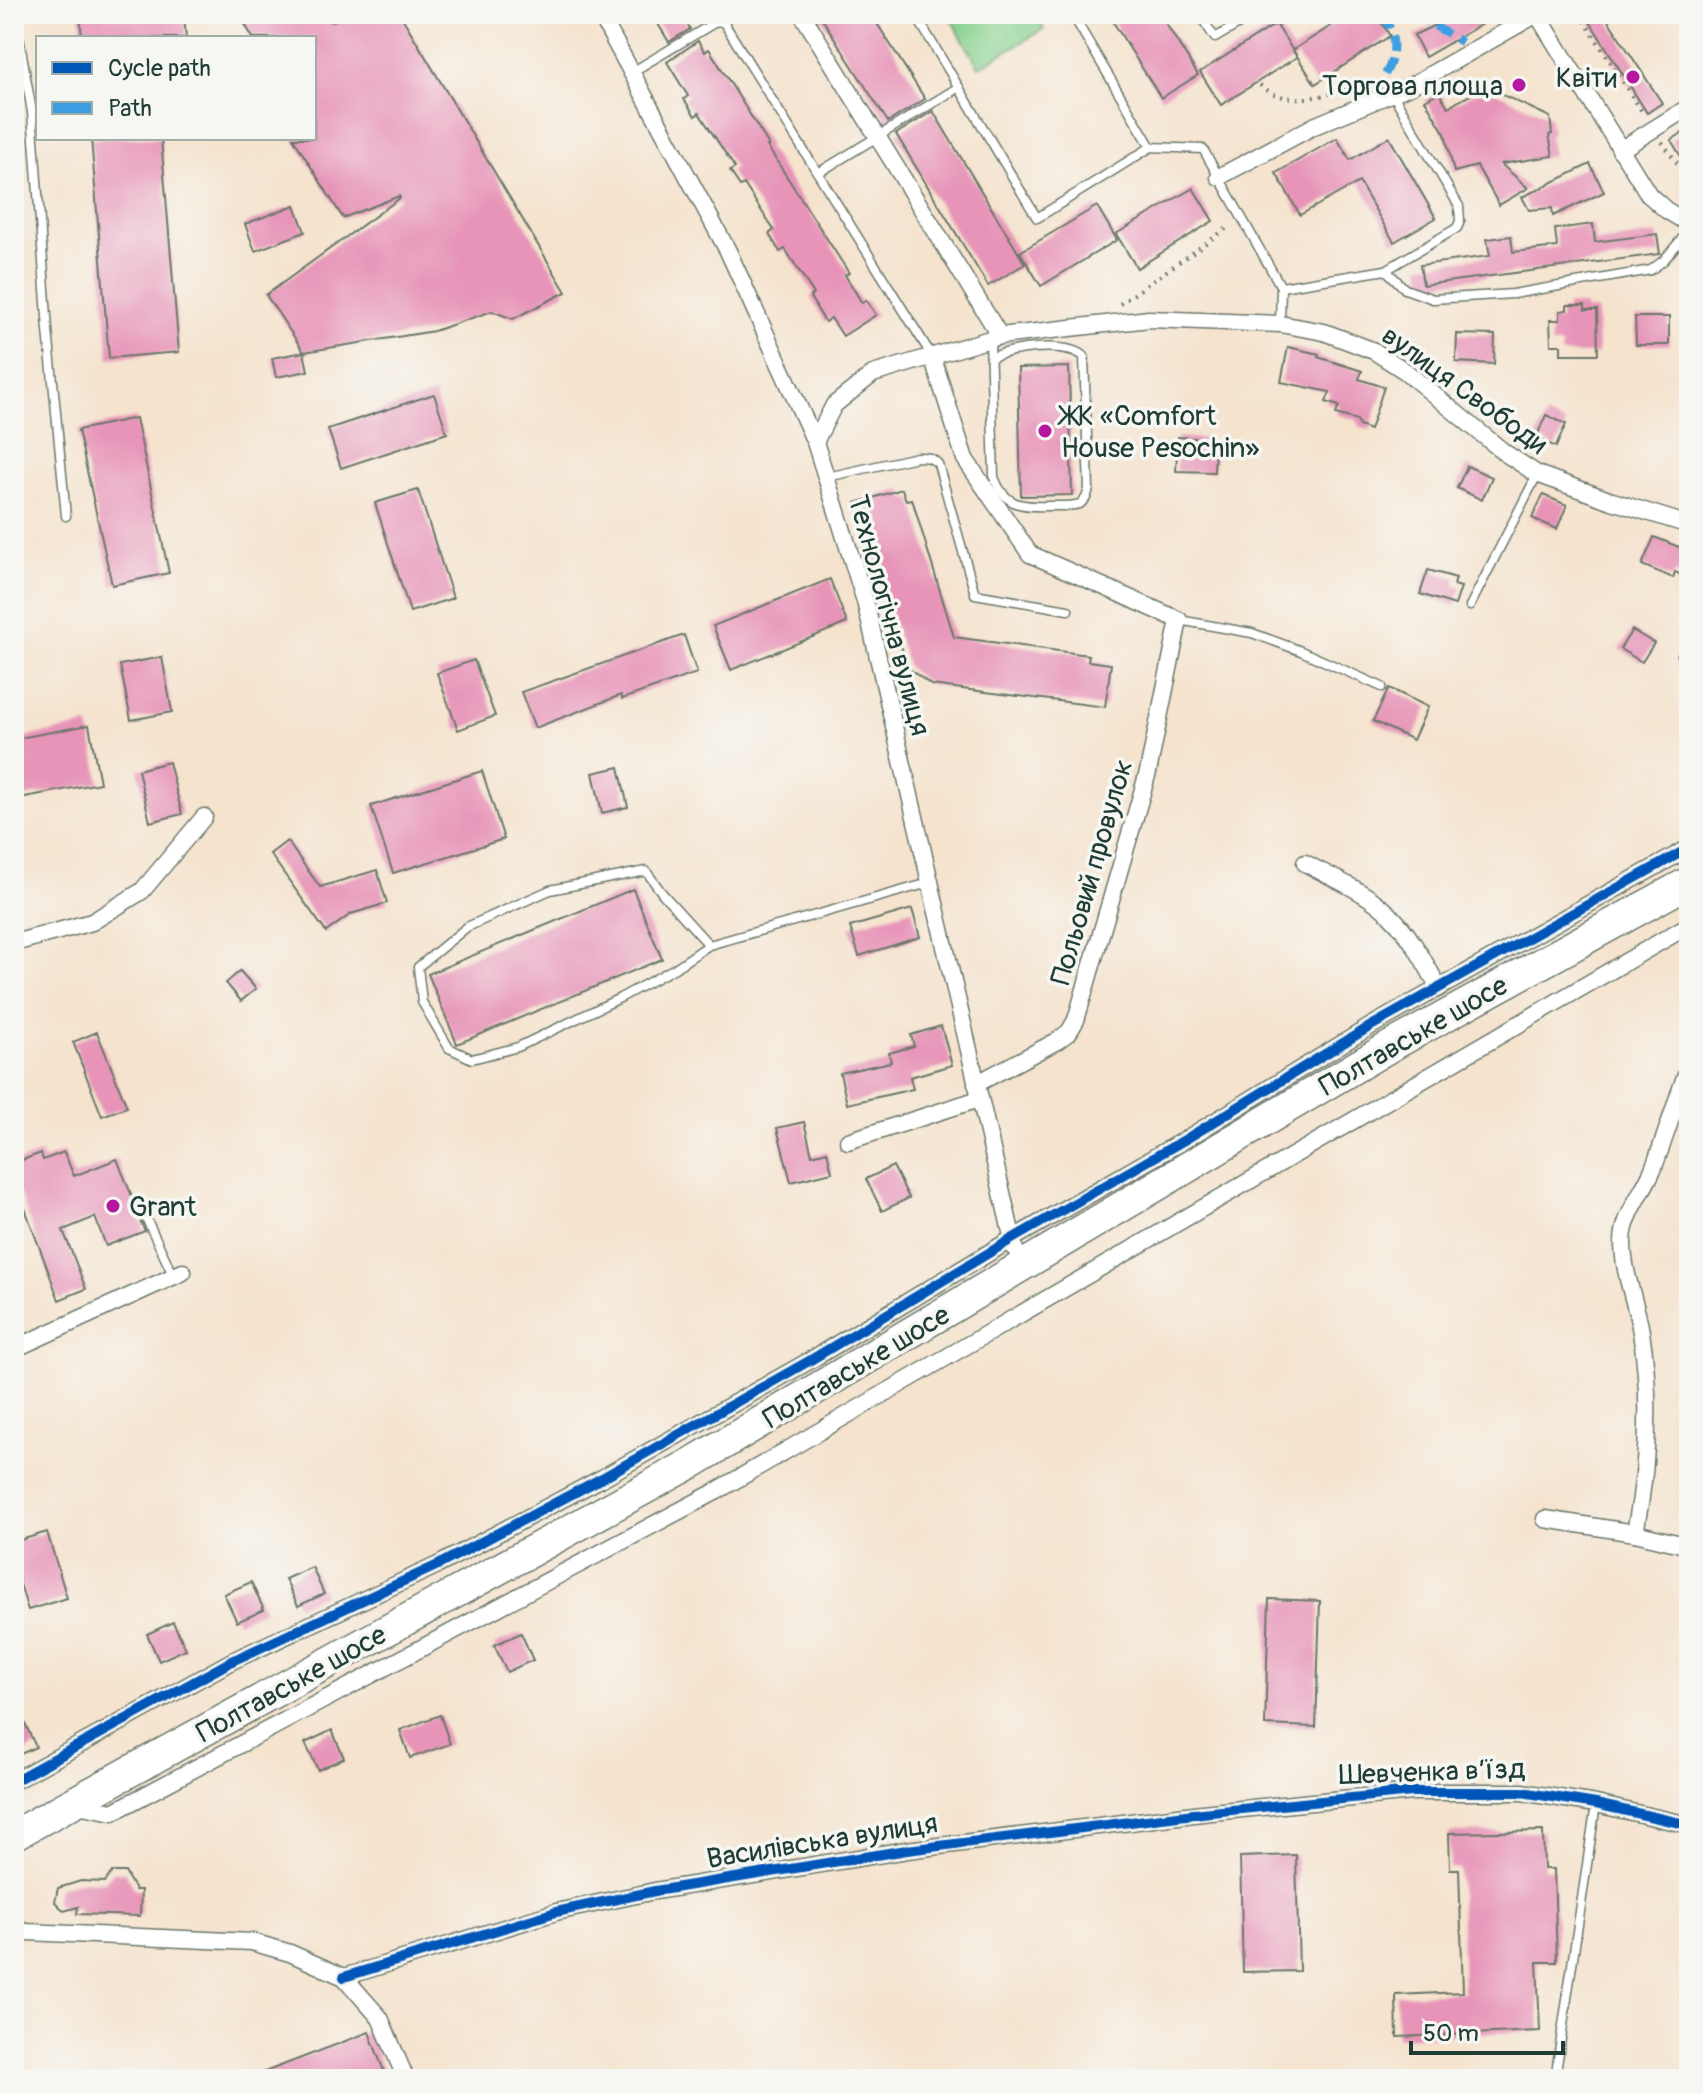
<svg xmlns="http://www.w3.org/2000/svg" width="1703" height="2093" font-family="Pangolin,sans-serif">
<style>
.green{fill:#87d18d;stroke:#538760;stroke-width:2}
.building{fill:#e794b8}
.lines{fill:none;stroke-linecap:round;stroke-linejoin:round}
.lane-casing{stroke:#6a776a;stroke-width:11}
.street-casing{stroke:#6a776a;stroke-width:19}
.highway-casing{stroke:#6a776a;stroke-width:33}
.path{stroke:#6a776a;stroke-width:4;stroke-dasharray:2 6;stroke-linecap:butt}
.lane{stroke:#fff;stroke-width:8}
.street{stroke:#fff;stroke-width:16}
.highway{stroke:#fff;stroke-width:30}
.quiet{stroke:#3c9ee2;stroke-width:8;stroke-dasharray:16 8;stroke-linecap:butt}
.cycleway-casing{stroke:#f6f6f2;stroke-width:15}
.cycleway{stroke:#0057b8;stroke-width:10}
.poi-dot{fill:#b5179e;stroke:#f6f6f2;stroke-width:3}
.labels{text-anchor:middle;stroke-width:7;stroke-linejoin:round;paint-order:stroke}
.poi-label{font-size:28px;fill:#1f3d34;stroke:#f6f6f2;text-anchor:end}
.street-label{font-size:28px;fill:#1f3d34;stroke:#f6f6f2}
</style>
<rect width="100%" height="100%" fill="#f6f6f2"/>
<filter id="ink" filterUnits="userSpaceOnUse"><feTurbulence type="fractalNoise" baseFrequency=".0125" numOctaves="2"/><feDisplacementMap in="SourceGraphic" scale="16" xChannelSelector="R" yChannelSelector="G"/><feConvolveMatrix kernelMatrix="1 2 1 2 8 2 1 2 1" color-interpolation-filters="sRGB"/></filter>
<filter id="wash" filterUnits="userSpaceOnUse"><feTurbulence type="fractalNoise" baseFrequency=".006" numOctaves="4" result="noise"/><feDisplacementMap in="SourceGraphic" scale="32" xChannelSelector="R" yChannelSelector="G"/><feGaussianBlur stdDeviation="1.8" result="paint"/><feColorMatrix in="noise" values="0 0 0 0 0 0 0 0 0 0 0 0 0 0 0 0 0 1.4 0 .05"/><feComposite in="paint" operator="in"/></filter>
<g filter="url(#wash)">
<rect width="100%" height="100%" fill="#f5e3ce"/>
<!-- green -->
<polygon class="green" points="948,14 1036,14 1044,29 979,67"/>
<g id="blocks">
<!-- building -->
<g class="building">
<polygon points="80,14 184,14 186,38 82,38"/>
<polygon points="239,14 327,14 332,22 345,14 400,14 566,292 513,319 492,311 434,331 304,352 266,295 400,198 399,196 343,218 293,138 314,138 314,38 253,38"/>
<polygon points="652,14 681,14 690,29 669,42"/>
<polygon points="819,14 871,14 925,99 888,122"/>
<polygon points="1108,14 1160,14 1198,75 1161,98"/>
<polygon points="1350,14 1376,14 1390,36 1315,84 1293,50"/>
<polygon points="1458,14 1499,14 1425,57 1414,35"/>
<polygon points="1585,14 1604,14 1662,103 1647,113"/>
<polygon points="1276,24 1297,57 1221,105 1200,72"/>
<polygon points="698,41 705,52 709,49 769,145 767,146 849,273 845,275 862,303 866,300 876,315 843,336 831,318 825,322 810,297 814,294 785,249 780,252 769,234 774,230 744,184 740,186 730,171 735,168 699,113 695,116 684,99 688,96 667,62"/>
<polygon points="1489,85 1492,90 1550,117 1552,134 1549,135 1553,156 1501,164 1528,188 1499,205 1477,166 1454,172 1445,134 1425,100 1439,92 1448,107"/>
<polygon points="933,111 1025,264 988,286 896,134"/>
<polygon points="1689,129 1689,170 1671,140"/>
<polygon points="1389,137 1436,218 1394,242 1359,182 1300,215 1276,173 1337,138 1350,160"/>
<polygon points="91,138 161,138 179,352 109,358"/>
<polygon points="1590,164 1604,192 1553,216 1552,208 1529,210 1522,197"/>
<polygon points="1193,188 1213,221 1137,268 1116,234"/>
<polygon points="295,205 305,232 255,251 245,224"/>
<polygon points="1097,206 1117,240 1041,286 1020,252"/>
<polygon points="1593,224 1595,242 1657,234 1660,254 1423,285 1420,265 1490,256 1487,239 1511,236 1513,252 1557,247 1555,229"/>
<polygon points="1567,305 1585,305 1585,310 1597,310 1598,354 1561,354 1561,345 1551,345 1550,320 1560,320 1560,311 1567,310"/>
<polygon points="1635,317 1669,317 1669,345 1636,345"/>
<polygon points="1457,334 1495,335 1494,364 1456,362"/>
<polygon points="1288,347 1319,354 1318,357 1362,371 1359,379 1384,387 1370,430 1359,426 1357,420 1336,414 1339,406 1326,402 1330,392 1281,382"/>
<polygon points="304,352 308,371 276,377 272,358"/>
<polygon points="1069,367 1072,495 1021,496 1018,368"/>
<polygon points="434,394 447,433 341,468 328,429"/>
<polygon points="1546,415 1566,424 1556,447 1536,438"/>
<polygon points="136,418 169,573 112,585 78,430"/>
<polygon points="1178,437 1205,439 1205,450 1215,450 1214,472 1176,471"/>
<polygon points="1467,466 1492,477 1482,500 1457,488"/>
<polygon points="902,489 906,500 912,499 954,637 1089,655 1088,661 1111,664 1105,707 931,685 908,668 856,503"/>
<polygon points="418,490 453,598 410,612 375,503"/>
<polygon points="1543,495 1567,505 1557,529 1532,518"/>
<polygon points="1654,537 1689,551 1689,578 1675,572 1673,578 1642,565"/>
<polygon points="1428,570 1456,578 1454,585 1461,587 1455,605 1420,594"/>
<polygon points="830,579 847,623 731,670 713,626"/>
<polygon points="1632,630 1654,643 1642,662 1620,649"/>
<polygon points="684,635 697,673 622,699 621,695 535,728 521,692"/>
<polygon points="162,657 172,712 131,720 120,665"/>
<polygon points="474,660 495,716 458,730 437,673"/>
<polygon points="1389,688 1428,707 1413,740 1373,721"/>
<polygon points="89,725 100,783 14,799 14,739"/>
<polygon points="169,762 182,814 150,822 138,770"/>
<polygon points="619,767 628,807 602,813 593,773"/>
<polygon points="482,771 504,839 393,873 371,806"/>
<polygon points="287,841 320,887 377,870 387,903 351,914 326,932 270,854"/>
<polygon points="633,889 662,959 457,1044 428,974"/>
<polygon points="912,909 920,937 859,956 850,927"/>
<polygon points="240,971 256,989 241,1001 226,983"/>
<polygon points="941,1026 952,1065 910,1077 913,1089 847,1104 840,1073 891,1062 889,1053 914,1046 911,1035"/>
<polygon points="97,1032 127,1107 102,1116 73,1042"/>
<polygon points="804,1122 812,1155 827,1151 832,1172 791,1182 777,1128"/>
<polygon points="64,1152 74,1176 117,1159 133,1199 133,1206 145,1231 106,1246 95,1217 63,1230 86,1289 59,1300 14,1179 14,1163 41,1153 43,1160"/>
<polygon points="893,1166 909,1198 882,1211 866,1179"/>
<polygon points="47,1532 67,1598 28,1610 14,1565 14,1542"/>
<polygon points="312,1567 324,1594 298,1606 285,1579"/>
<polygon points="251,1582 264,1610 237,1622 224,1594"/>
<polygon points="1269,1599 1320,1601 1316,1727 1265,1725"/>
<polygon points="173,1622 186,1649 159,1661 147,1634"/>
<polygon points="521,1633 533,1660 507,1672 494,1645"/>
<polygon points="14,1700 36,1747 14,1757"/>
<polygon points="440,1715 450,1744 410,1758 400,1730"/>
<polygon points="332,1730 344,1758 318,1770 305,1743"/>
<polygon points="1543,1831 1544,1869 1554,1869 1557,1962 1537,1962 1540,2031 1397,2037 1396,1995 1463,1992 1459,1869 1450,1869 1449,1833"/>
<polygon points="1296,1855 1299,1971 1243,1972 1240,1857"/>
<polygon points="112,1872 125,1872 135,1890 141,1890 140,1916 77,1914 78,1907 64,1911 55,1902 58,1888 81,1881 105,1882"/>
<polygon points="369,2032 387,2079 249,2079 249,2078"/>
</g>
</g>
</g>
<g filter="url(#ink)">
<use href="#blocks" fill-opacity="0" stroke="#6a776a" stroke-width="2"/>
<g class="lines">
<defs>
<g id="lane">
<polyline points="15,14 32,112 48,330 66,516"/>
<polyline points="915,14 1037,218 1151,147 1203,149 1281,287 1280,324"/>
<polyline points="1072,14 1151,147"/>
<polyline points="1199,14 1215,38 1256,14"/>
<polyline points="632,72 714,23 719,21 724,23 932,356"/>
<polyline points="818,173 959,87"/>
<polyline points="1386,270 1457,228 1460,221 1459,206 1392,93"/>
<polyline points="1281,287 1386,270 1405,289 1433,299 1513,294 1651,270 1664,260 1689,230"/>
<path d="M990 340 994 477C1004 505 1020 507 1047 506 1058 506 1070 507 1080 504L1086 498 1089 489 1084 357C1069 341 1010 348 991 358"/>
<path d="M827 477 917 457C926 457 932 457 938 464L975 594 1068 610"/>
<polyline points="1470,606 1537,475"/>
<polyline points="1179,620 1252,633 1301,651 1382,687"/>
<polyline points="1682,655 1689,640"/>
<polyline points="709,945 662,893 646,871 550,890 467,927 418,967 422,1002 449,1048 472,1059 518,1047 620,998 675,968 709,945 929,883"/>
<polyline points="139,1203 174,1277"/>
<polyline points="1555,2079 1596,1804"/>
</g>
<g id="street">
<polyline points="600,14 728,251 815,442 865,601 1015,1249"/>
<polyline points="802,14 1000,336"/>
<polyline points="1537,14 1649,195 1666,210 1689,224"/>
<polyline points="1620,150 1689,107"/>
<polyline points="1219,177 1314,126 1412,85 1537,14"/>
<polyline points="932,356 965,459 1030,554 1179,620 1148,772 1076,1020 1069,1032 1057,1041 976,1084"/>
<polyline points="815,442 834,405 873,374 1000,336 1149,319 1280,324 1324,332 1374,351 1405,371 1505,453 1537,474 1609,500 1689,525"/>
<path d="M1305 863C1332 878 1368 892 1390 915 1411 935 1425 963 1439 988"/>
<polyline points="14,943 92,922 142,891 204,817"/>
<polyline points="848,1141 979,1099"/>
<polyline points="14,1349 183,1272"/>
<polyline points="1545,1519 1635,1533 1689,1546"/>
<path d="M1635 1533C1648 1466 1652 1399 1641 1332 1636 1302 1623 1273 1623 1242 1623 1216 1643 1193 1653 1169 1665 1139 1674 1107 1685 1077"/>
<polyline points="14,1781 232,1661 438,1565 602,1478 809,1361 1012,1239 1186,1139 1371,1026 1689,848"/>
<polyline points="72,1804 113,1812 715,1492 1689,925"/>
<polyline points="14,1929 27,1932 252,1942 290,1953 344,1977 380,2018 406,2079"/>
<polyline points="344,1977 556,1912 655,1891 907,1850 1202,1813 1412,1792 1522,1792 1596,1804 1689,1825"/>
</g>
<polyline id="highway" points="14,1835 690,1464 1389,1047 1689,882"/>
</defs>
<!-- lane casing -->
<use href="#lane" class="lane-casing"/>
<!-- street casing -->
<use href="#street" class="street-casing"/>
<!-- highway casing -->
<use href="#highway" class="highway-casing"/>
<!-- path -->
<g class="path">
<polyline points="1580,14 1644,115"/>
<polyline points="1266,25 1285,14"/>
<path d="M1260 85C1287 108 1321 96 1353 88"/>
<polyline points="1662,142 1689,179"/>
<polyline points="1120,304 1230,226"/>
</g>
<!-- lane -->
<use href="#lane" class="lane"/>
<!-- street -->
<use href="#street" class="street"/>
<!-- highway -->
<use href="#highway" class="highway"/>
<!-- quiet -->
<g class="quiet">
<path d="M1383 14C1397 37 1397 56 1383 78"/>
<polyline points="1414,14 1462,42"/>
</g>
<defs>
<g id="cycleway">
<polyline points="14,1781 232,1661 438,1565 602,1478 809,1361 1012,1239 1186,1139 1371,1026 1689,848"/>
<polyline points="344,1977 556,1912 655,1891 907,1850 1202,1813 1412,1792 1522,1792 1596,1804 1689,1825"/>
</g>
</defs>
<!-- cycleway casing -->
<use href="#cycleway" class="cycleway-casing"/>
<!-- cycleway -->
<use href="#cycleway" class="cycleway"/>
</g>
</g>
<!-- markers -->
<g class="poi-dot">
<circle cx="1633" cy="77" r="8"/>
<circle cx="1519" cy="85" r="8"/>
<circle cx="1045" cy="431" r="8"/>
<circle cx="113" cy="1206" r="8"/>
</g>
<g class="labels">
<!-- poi labels -->
<g class="poi-label">
<text x="1617" y="87">Квіти</text>
<text x="1503" y="95">Торгова площа</text>
<text x="1061" y="425" text-anchor="start">ЖК «Comfort<tspan x="1061" dy="32">House Pesochin»</tspan></text>
<text x="129" y="1216" text-anchor="start">Grant</text>
</g>
<!-- street labels -->
<g class="street-label">
<text transform="translate(1465 389) rotate(36)" y="10">вулиця Свободи</text>
<text transform="translate(890 615) rotate(75)" y="10">Технологічна вулиця</text>
<text transform="translate(1091 872) rotate(-74)" y="10">Польовий провулок</text>
<text transform="translate(1413 1035) rotate(-30)" y="10">Полтавське шосе</text>
<text transform="translate(856 1366) rotate(-31)" y="10">Полтавське шосе</text>
<text transform="translate(291 1683) rotate(-29)" y="10">Полтавське шосе</text>
<text transform="translate(1432 1771) rotate(-2)" y="10">Шевченка в’їзд</text>
<text transform="translate(822 1840) rotate(-9)" y="10">Василівська вулиця</text>
</g>
</g>
<!-- margin -->
<rect width="1703" height="2093" fill="none" stroke="#f6f6f2" stroke-width="48"/>
<!-- legend -->
<rect x="36" y="36" width="280" height="104" fill="#f6f6f2" stroke="#a0aca6" stroke-width="2"/>
<rect x="52" y="62" width="40" height="12" fill="#0057b8" stroke="#a0aca6" stroke-width="2"/>
<text x="108" y="76" font-size="24" fill="#1f3d34">Cycle path</text>
<rect x="52" y="102" width="40" height="12" fill="#3c9ee2" stroke="#a0aca6" stroke-width="2"/>
<text x="108" y="116" font-size="24" fill="#1f3d34">Path</text>
<!-- scale -->
<path d="M1411 2041v12h152v-12" fill="none" stroke="#1f3d34" stroke-width="4"/>
<text x="1423" y="2041" font-size="24" fill="#1f3d34" stroke="#f6f6f2" stroke-width="6" paint-order="stroke">50 m</text>
</svg>
